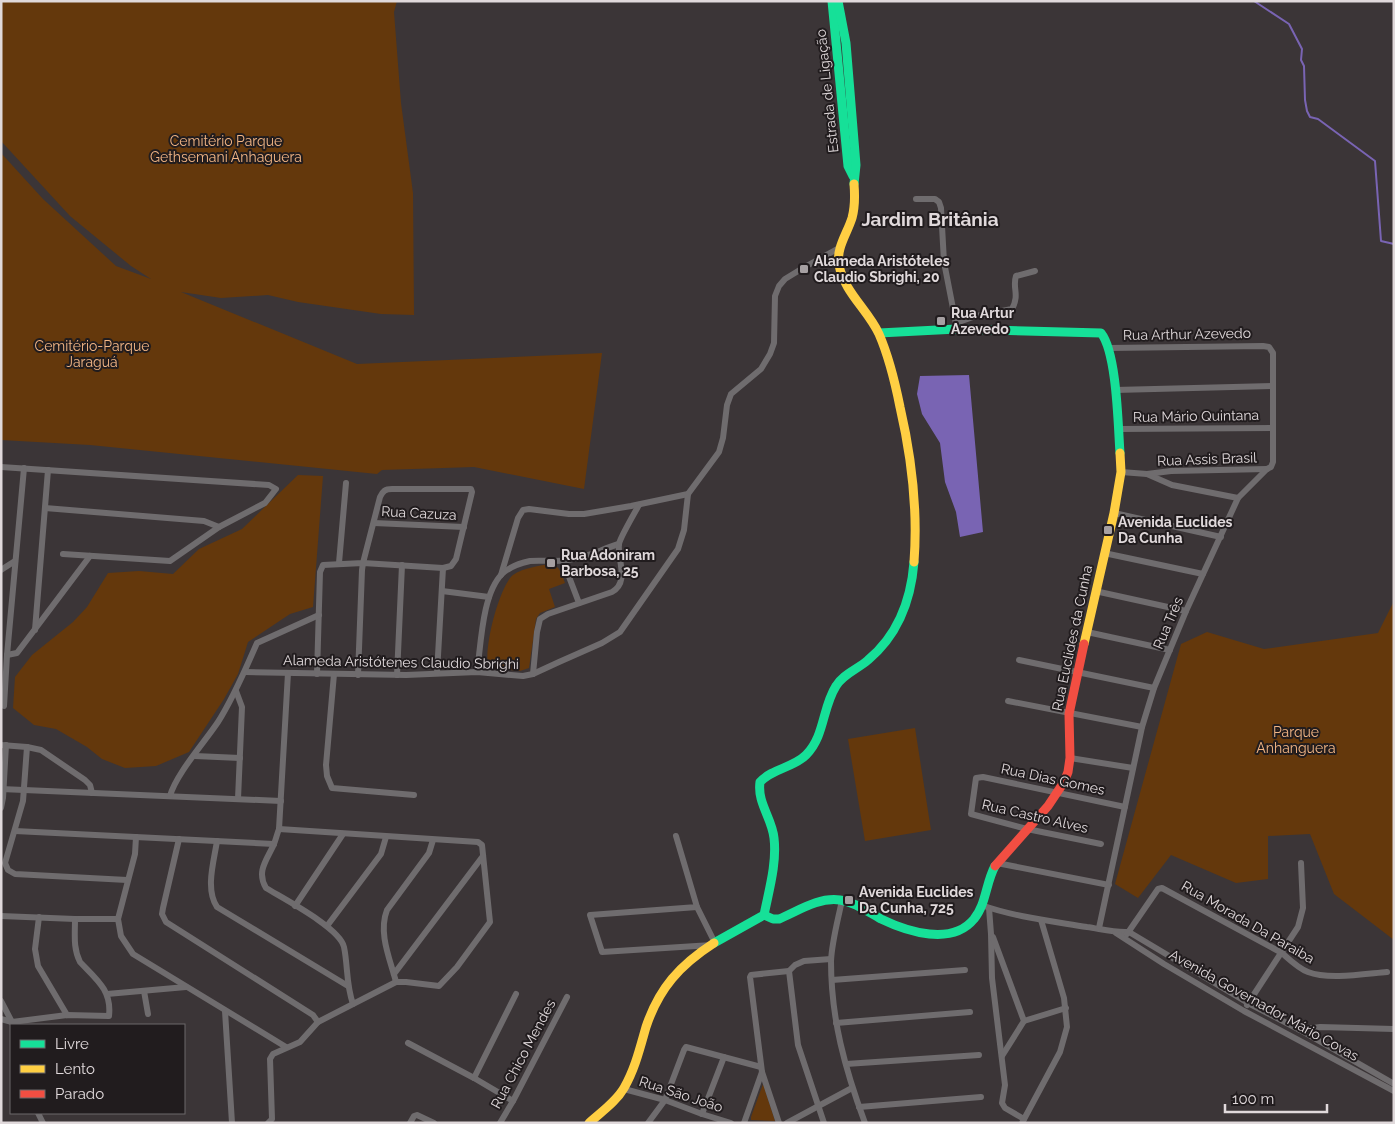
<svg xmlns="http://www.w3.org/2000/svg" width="1395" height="1124" font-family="Raleway,sans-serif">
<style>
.green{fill:#64380c}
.water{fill:#7964b3}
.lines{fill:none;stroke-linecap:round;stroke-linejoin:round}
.stream{stroke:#7964b3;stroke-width:2}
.street{stroke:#6f6c6e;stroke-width:6}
.fast{stroke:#16e098;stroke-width:9}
.slow{stroke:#ffcf43;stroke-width:9}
.jam{stroke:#f24e42;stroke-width:9}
.poi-dot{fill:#a6a0a2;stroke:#211c1e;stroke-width:2}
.labels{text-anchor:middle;stroke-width:4;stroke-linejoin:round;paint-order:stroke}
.street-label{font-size:14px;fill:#e0d9db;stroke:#211c1e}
.park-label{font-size:14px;fill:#f3b685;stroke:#211c1e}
.poi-label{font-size:14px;font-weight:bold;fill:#e0d9db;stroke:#211c1e;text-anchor:start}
.district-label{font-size:19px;font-weight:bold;fill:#e0d9db;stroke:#211c1e}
</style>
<rect width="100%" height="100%" fill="#3b3537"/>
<!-- green -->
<g class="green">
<polygon points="1,1 397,1 394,12 401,103 413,193 414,315 381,314 298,302 268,295 221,298 181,292 357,364 602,353 584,489 474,467 382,470 377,474 90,445 1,440 1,153 43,199 116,266 151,279 131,266 70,216 1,141"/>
<polygon points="298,475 323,476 313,607 290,614 248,642 238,674 224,699 189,752 156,766 125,768 102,759 87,747 56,729 34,725 13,708 15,677 32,655 73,622 87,607 108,573 139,571 173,574 199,549 242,529"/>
<path d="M550 564C560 565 562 575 565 583L549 589 555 607 540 613 536 619 529 668 520 671 489 668C482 653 499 586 513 575 523 568 538 566 550 564Z"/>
<polygon points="1394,601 1394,940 1334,894 1310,834 1268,836 1268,879 1236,883 1171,855 1138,898 1115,884 1181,644 1207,632 1264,649 1378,633"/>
<polygon points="915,728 931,830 865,841 848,739"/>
<polygon points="763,1084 775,1121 751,1120 751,1117"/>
</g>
<!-- water -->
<polygon class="water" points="969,375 983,532 960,537 956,512 945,482 940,443 922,414 917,394 920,376"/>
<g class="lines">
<!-- stream -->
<polyline class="stream" points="1254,1 1289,24 1302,49 1301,60 1304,66 1305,100 1307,111 1310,117 1318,119 1375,161 1381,241 1394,244"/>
<!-- street -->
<g class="street">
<polyline points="916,199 935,199 939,202 941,208 944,262 957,329"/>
<path d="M956 323 976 316 1012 309C1020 294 1012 288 1016 276L1035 271"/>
<polyline points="1115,390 1273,386"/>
<polyline points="1119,429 1273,428"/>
<polyline points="1,467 269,485 276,489 265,503 219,527 170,561 63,554"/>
<polyline points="1121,472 1147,474 1172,485 1238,498"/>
<polyline points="1147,474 1171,471 1267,469"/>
<polyline points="45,508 204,521 219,527"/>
<polyline points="1114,513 1221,537"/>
<polyline points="374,523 464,527"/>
<polyline points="1104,553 1203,574"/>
<polyline points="563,561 579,603"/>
<polyline points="339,563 346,483"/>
<polyline points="1,570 15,561"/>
<polyline points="501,575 518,518 523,510 529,509 569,514 584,514 631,506 688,494"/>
<polyline points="442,591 489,597"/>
<polyline points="1095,591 1186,611"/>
<polyline points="35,630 48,470"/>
<polyline points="1087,632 1170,650"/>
<polyline points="7,655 17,653 90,556"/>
<polyline points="1019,660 1154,688"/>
<polyline points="245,672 406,675 477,672 523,676 533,674 559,662 602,643 620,632 678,549 684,530 688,494 719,452 723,438 727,405 731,394 761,369 770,354 774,343 775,296 779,286 785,279 803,268 839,248"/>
<path d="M477 672C481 645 482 594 502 574 509 567 521 563 530 561 542 560 555 562 568 560 586 558 602 549 619 544"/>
<path d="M288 673 279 829C277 834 276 839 274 844 267 860 256 871 266 888 284 899 340 928 344 947 348 966 346 985 353 1004"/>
<polyline points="437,673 443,568"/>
<path d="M317 674 320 572 323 565 363 563 443 568 451 566 456 559 472 492 471 489H392C385 489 383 491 380 497L363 563 362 570 358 675"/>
<polyline points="334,674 326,765 327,776 332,788 414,795"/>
<path d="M533 674 537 632 540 619 548 614 612 592C630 582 617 559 619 544 620 538 635 512 639 505"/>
<polyline points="397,675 402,565"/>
<polyline points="236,691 242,707 238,799"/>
<polyline points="1008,701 1142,727"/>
<polyline points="1,705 4,706 7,655 24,468"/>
<polyline points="1,745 27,747 41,750 85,780 90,785 92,793"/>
<polyline points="27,747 23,801 5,863 8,870 15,874 127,880"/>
<polyline points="195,756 240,758"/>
<polyline points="1070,758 1133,768"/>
<polyline points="1,789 281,801"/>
<path d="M170 796C176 774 204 743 218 722 234 697 245 670 257 643L319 615"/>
<polyline points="1,808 3,798 6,745"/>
<polyline points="15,831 274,844"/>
<polyline points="676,836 697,907 590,915 602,952 712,945"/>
<polyline points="136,837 135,854 118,919 121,936 133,954 286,1047"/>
<polyline points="179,839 163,908 162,914 166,922 313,1015 318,1022"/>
<path d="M217 841C214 861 205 889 217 907L348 986"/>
<polyline points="1101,844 1027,829 971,814 976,778 983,777 1125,807"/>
<polyline points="997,863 1109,885"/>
<path d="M842 900C838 920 832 941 831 961 831 1019 845 1069 865 1123"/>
<path d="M981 905C1015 917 1051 921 1087 927 1101 929 1114 933 1129 932L1248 1003 1300 1030 1394 1084"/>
<polyline points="295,906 343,834"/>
<polyline points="697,907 715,943"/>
<polyline points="989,908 991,934 992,978 1005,1085 1002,1103 1005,1108 1024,1119"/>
<polyline points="1,916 75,919 118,919"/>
<polyline points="39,917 35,949 38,966 67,1015"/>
<polyline points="327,926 381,854 386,837"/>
<polyline points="1099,928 1142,727 1154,688 1186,611 1238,498 1267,469 1271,467 1273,462 1273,353 1269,347 1263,346 1109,348"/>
<polyline points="1116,933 1164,964 1244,1011 1394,1091"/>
<path d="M1127 934 1158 889 1162 888 1282 953C1290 960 1298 968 1308 972 1328 980 1364 974 1387 972"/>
<polyline points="993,937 1024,1021 1002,1056"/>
<polyline points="789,971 798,1045 824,1123"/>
<polyline points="394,974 483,856"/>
<polyline points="832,980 965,970"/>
<path d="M396 982C390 959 378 933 387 910L429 853 433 840"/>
<polyline points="144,991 148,1014"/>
<polyline points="107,994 186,987"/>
<polyline points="1,1001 13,1024"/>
<polyline points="1247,1005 1298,927 1303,908 1301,863"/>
<polyline points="225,1011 232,1123"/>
<path d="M1 1019 12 1022 67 1015 109 1016C112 990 96 979 80 962 73 948 75 935 75 919"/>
<polyline points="1024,1021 1066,1008"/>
<polyline points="836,1023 970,1012"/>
<polyline points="1300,1030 1320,1027 1394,1029"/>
<polyline points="408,1043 474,1078 513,1101"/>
<polyline points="846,1064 979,1055"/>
<polyline points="474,1078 516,994"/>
<polyline points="624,1089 665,1100 702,1114 731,1123"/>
<polyline points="859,1107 981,1097"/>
<polyline points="38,1113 43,1123"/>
<polyline points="702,1114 724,1057"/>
<polyline points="268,1123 272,1119 270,1059 273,1054 300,1042 318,1022 396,982 406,982 439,986 457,967 490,922 482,845 478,842 279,829"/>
<polyline points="410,1123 414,1116 417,1115 434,1123"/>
<polyline points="500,1123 513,1101 567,997"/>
<polyline points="648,1123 665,1100 684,1050 686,1047 761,1067"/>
<polyline points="744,1123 762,1072"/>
<polyline points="779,1123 762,1072 750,977 751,975 789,971 795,965 804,961 831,959"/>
<polyline points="787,1123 852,1088"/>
<polyline points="1022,1123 1060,1052 1067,1027 1064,998 1041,920"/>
</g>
<!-- fast -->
<g class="fast">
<polyline points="832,1 848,166 853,176"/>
<polyline points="838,1 846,43 856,165 854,184"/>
<path d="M879 333 957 329 1101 333C1117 353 1118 426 1120 453"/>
<path d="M764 915 773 919H779C798 911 818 897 840 900 855 902 868 912 881 919 908 932 952 946 974 919 986 905 986 882 995 866"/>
<path d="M714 943 764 915C769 890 777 863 774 838 772 818 757 803 760 782 773 768 793 768 806 755 825 736 822 708 836 686 843 674 858 669 868 660 898 635 911 600 914 562"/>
</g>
<!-- slow -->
<g class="slow">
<path d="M854 184C855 196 855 207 852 218 847 234 836 248 839 265 844 292 868 310 879 334 889 357 895 382 900 407 912 459 918 509 914 562"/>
<polyline points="1084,644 1114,513 1121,472 1120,453"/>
<path d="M589 1123C601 1112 616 1102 624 1088 635 1069 640 1048 646 1027 659 988 680 965 714 943"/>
</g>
<!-- jam -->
<polyline class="jam" points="995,866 1048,806 1064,782 1068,772 1070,758 1069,714 1084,644"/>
</g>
<!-- markers -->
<g class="poi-dot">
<rect x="799" y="264" width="10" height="10" rx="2.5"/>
<rect x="936" y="316" width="10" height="10" rx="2.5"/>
<rect x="1103" y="525" width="10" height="10" rx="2.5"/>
<rect x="546" y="558" width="10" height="10" rx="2.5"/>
<rect x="844" y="895" width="10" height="10" rx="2.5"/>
</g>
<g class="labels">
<!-- street labels -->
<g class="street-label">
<text transform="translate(827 91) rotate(-96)" y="5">Estrada de Ligação</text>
<text transform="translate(1187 334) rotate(-1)" y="5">Rua Arthur Azevedo</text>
<text transform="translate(1196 416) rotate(-1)" y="5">Rua Mário Quintana</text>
<text transform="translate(1207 459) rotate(-2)" y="5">Rua Assis Brasil</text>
<text transform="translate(419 513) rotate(3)" y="5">Rua Cazuza</text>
<text transform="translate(1168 623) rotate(-67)" y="5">Rua Três</text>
<text transform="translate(1072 638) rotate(-78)" y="5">Rua Euclides da Cunha</text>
<text transform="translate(401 662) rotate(1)" y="5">Alameda Aristótenes Claudio Sbrighi</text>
<text transform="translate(1053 779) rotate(12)" y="5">Rua Dias Gomes</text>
<text transform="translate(1035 816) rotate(13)" y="5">Rua Castro Alves</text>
<text transform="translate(1248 922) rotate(30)" y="5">Rua Morada Da Paraiba</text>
<text transform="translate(1264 1005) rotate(29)" y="5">Avenida Governador Mário Covas</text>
<text transform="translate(523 1054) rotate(-62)" y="5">Rua Chico Mendes</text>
<text transform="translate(681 1094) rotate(18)" y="5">Rua São João</text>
</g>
<!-- park labels -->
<g class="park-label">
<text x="226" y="146">Cemitério Parque<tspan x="226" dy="16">Gethsemani Anhaguera</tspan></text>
<text x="92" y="351">Cemitério-Parque<tspan x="92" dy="16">Jaraguá</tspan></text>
<text x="1296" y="737">Parque<tspan x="1296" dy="16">Anhanguera</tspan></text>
</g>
<!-- poi labels -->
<g class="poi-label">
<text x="814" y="266">Alameda Aristóteles<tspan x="814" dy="16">Claudio Sbrighi, 20</tspan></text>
<text x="951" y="318">Rua Artur<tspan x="951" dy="16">Azevedo</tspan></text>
<text x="1118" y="527">Avenida Euclides<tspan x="1118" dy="16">Da Cunha</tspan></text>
<text x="561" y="560">Rua Adoniram<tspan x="561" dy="16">Barbosa, 25</tspan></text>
<text x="859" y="897">Avenida Euclides<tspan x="859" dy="16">Da Cunha, 725</tspan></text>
</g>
<!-- district labels -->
<g class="district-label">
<text x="930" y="226">Jardim Britânia</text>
</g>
</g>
<!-- border -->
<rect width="1395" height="1124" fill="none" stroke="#e0d9db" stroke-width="5"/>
<!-- legend -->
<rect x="10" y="1024" width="175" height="90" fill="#211c1e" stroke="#6d686a"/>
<rect x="20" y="1040" width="25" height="8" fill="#16e098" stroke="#6d686a"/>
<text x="55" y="1049" font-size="15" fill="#e0d9db">Livre</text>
<rect x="20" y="1065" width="25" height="8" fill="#ffcf43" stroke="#6d686a"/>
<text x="55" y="1074" font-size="15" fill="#e0d9db">Lento</text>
<rect x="20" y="1090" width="25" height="8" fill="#f24e42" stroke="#6d686a"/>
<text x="55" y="1099" font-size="15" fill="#e0d9db">Parado</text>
<!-- scale -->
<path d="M1225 1104v8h102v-8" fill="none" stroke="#e0d9db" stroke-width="2.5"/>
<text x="1232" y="1104" font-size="15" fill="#e0d9db" stroke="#211c1e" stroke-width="4" paint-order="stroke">100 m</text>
</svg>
